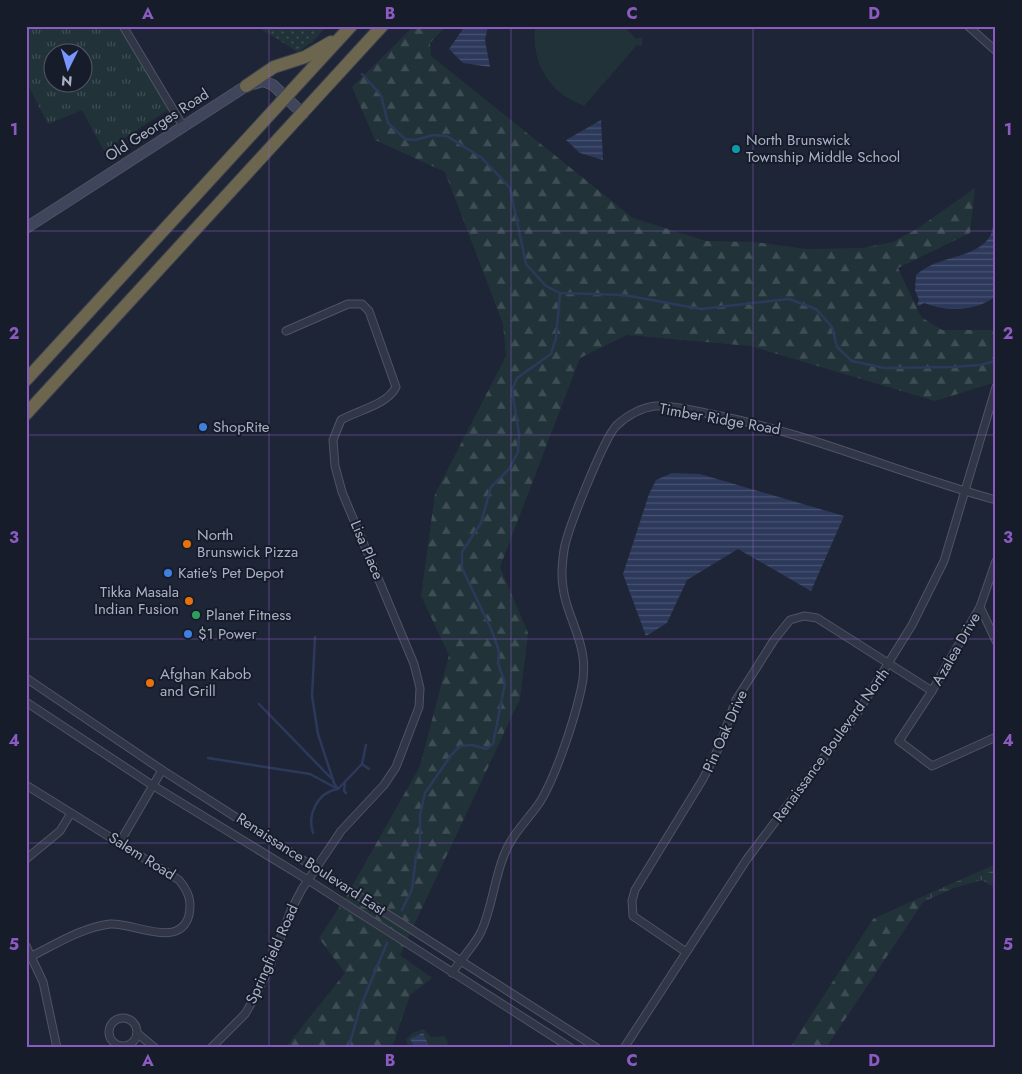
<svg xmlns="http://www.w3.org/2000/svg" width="1022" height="1074" font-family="Jost,sans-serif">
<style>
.grass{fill:url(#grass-dots)}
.forest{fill:url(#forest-firs)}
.wetland{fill:url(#wetland-marsh)}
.park{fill:url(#park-tufts);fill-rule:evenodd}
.garden{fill:#213339}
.water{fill:url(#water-rules)}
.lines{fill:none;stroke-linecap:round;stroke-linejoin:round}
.stream{stroke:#2d395b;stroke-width:2.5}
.street-casing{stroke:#4f5465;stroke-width:9}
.secondary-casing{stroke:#4f5465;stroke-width:12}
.highway-casing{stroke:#3c4151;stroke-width:14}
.street{stroke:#313747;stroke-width:7}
.secondary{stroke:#3f455a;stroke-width:10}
.highway{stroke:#6d664e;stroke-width:12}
.grid{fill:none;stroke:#8c5bc1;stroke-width:1;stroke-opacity:0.55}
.culture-dot{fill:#0f9aa8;stroke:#171c2b;stroke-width:2}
.shop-dot{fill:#3f7fe0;stroke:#171c2b;stroke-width:2}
.food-dot{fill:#e8710a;stroke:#171c2b;stroke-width:2}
.leisure-dot{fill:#2e9e5b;stroke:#171c2b;stroke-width:2}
.labels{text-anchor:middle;stroke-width:4;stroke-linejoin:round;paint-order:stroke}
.street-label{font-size:15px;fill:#abb1c4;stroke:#171c2b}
.poi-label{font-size:15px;fill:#abb1c4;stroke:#171c2b;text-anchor:start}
.neatline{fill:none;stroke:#8c5bc1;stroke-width:2}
.grid-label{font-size:16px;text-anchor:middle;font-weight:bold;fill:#8c5bc1}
</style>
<defs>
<pattern id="grass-dots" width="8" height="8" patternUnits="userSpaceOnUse" patternTransform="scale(1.25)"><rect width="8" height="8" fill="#213339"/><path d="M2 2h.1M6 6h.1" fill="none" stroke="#3f4e54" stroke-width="1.8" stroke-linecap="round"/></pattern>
<pattern id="forest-firs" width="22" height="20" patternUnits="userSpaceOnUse" patternTransform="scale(1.25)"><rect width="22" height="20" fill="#213339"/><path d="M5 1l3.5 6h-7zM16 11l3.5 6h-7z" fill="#3f4e54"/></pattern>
<pattern id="wetland-marsh" width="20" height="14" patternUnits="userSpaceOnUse" patternTransform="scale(1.25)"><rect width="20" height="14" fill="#213339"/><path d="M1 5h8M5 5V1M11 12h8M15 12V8" fill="none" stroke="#3f4e54"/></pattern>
<pattern id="park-tufts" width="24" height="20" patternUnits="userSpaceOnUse" patternTransform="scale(1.25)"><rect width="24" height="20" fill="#213339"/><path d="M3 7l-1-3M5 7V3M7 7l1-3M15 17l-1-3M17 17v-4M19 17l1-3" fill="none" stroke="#3f4e54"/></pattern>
<pattern id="water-rules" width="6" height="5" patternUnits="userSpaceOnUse" patternTransform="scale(1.25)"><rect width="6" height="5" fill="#2d395b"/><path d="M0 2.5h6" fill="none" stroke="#495371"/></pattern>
</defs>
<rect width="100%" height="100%" fill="#1e2536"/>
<!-- grass -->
<polygon class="grass" points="256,26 327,26 312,42 298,52"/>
<!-- forest -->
<g class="forest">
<polygon points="414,26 446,26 430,43 431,56 633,218 706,241 755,242 806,249 862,248 893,242 917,229 975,188 970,233 898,268 921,317 942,330 996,330 996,382 935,401 750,346 627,335 580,358 500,567 528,633 520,699 400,955 432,978 410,995 392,1048 285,1048 345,973 319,938 346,897 420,766 449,655 421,596 435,494 506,356 503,324 445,172 375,140 352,87"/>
<polygon points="919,898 923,902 826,1048 790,1048 873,919"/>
</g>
<!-- wetland -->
<polygon class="wetland" points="996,864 996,889 982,880 954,888 923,902 919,898"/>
<!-- park -->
<path class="park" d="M26 26H120L174 106 104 151 82 110 48 124 26 81ZM52 52H82V82H52Z"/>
<!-- garden -->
<g class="garden">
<path d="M535 26H624L636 39 642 37V46L637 45 584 106C549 93 531 63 535 26Z"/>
<polygon points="424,1029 431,1037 445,1036 448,1043 446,1048 409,1048 406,1040 412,1033"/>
</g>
<!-- water -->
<g class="water">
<polygon points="465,26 488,26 485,40 490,67 463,63 449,49"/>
<polygon points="601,120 603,160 580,153 566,140"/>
<path d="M996 211V296C975 312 947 312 924 303L919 306 917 305 919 300 915 290 916 275C938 255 972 260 989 238 993 233 994 218 996 211Z"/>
<polygon points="672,473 700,474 844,516 811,591 738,549 687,580 667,623 646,636 623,574 649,494 656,480"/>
<polygon points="423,1033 430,1048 415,1048 410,1039"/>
</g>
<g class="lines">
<!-- stream -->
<g class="stream">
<polyline points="362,74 381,95 388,123 405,139 415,140 433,135 447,136 482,158 510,188 526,264 546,286 560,293 624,295 701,309 789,299 816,309 832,327 837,347 852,361 884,368 953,367 980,365 996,361"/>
<polyline points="315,637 312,696 318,734 334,783 338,789 362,764 369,769"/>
<polyline points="259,704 331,778"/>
<polyline points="208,758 310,774 336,788"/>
<polyline points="362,764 366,745"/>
<polyline points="345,783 344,791 346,793"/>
<path d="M313 833C307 815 317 793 337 789"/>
<polyline points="402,910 412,889 416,857 420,845 420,815 425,793 452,754 460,746 472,745 486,749 493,744 505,683 498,663 499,651 492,631 462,568 462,552 481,523 491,487 509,469 518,452 519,434 512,390 517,378 551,354 556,338 560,293"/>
<polyline points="344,1048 349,1046 360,1008 387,943"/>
</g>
<defs>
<g id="street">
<polyline points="123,26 183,126"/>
<polyline points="968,26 996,51"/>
<polyline points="996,561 980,607 932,691 899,741 932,766 996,737"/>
<polyline points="980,607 996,641"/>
<polyline points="26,678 162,770 597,1048"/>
<polyline points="26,702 152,785 308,880 571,1048"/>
<path d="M26 785 179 880C188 891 192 900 189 915 180 950 133 922 110 924 83 927 56 944 32 956"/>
<polyline points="120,842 162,770"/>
<polyline points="26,859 60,831 71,813"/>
<polyline points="26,946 43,982 57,1048"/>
<polyline points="686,952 633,916 632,901 635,890 703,779 719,747 736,700 774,640 790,620 804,616 817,618 932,691"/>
<path d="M452 973C461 959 474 946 481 932 492 908 494 880 504 855 512 834 527 821 540 802 556 776 574 721 581 690 593 642 562 618 562 574 562 566 563 557 564 550 567 530 604 439 616 426 626 416 642 407 656 406 676 405 699 412 720 416 815 435 903 475 996 500"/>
<circle cx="123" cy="1032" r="14"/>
<polyline points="137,1033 155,1048"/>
<path d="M211 1048 245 1014 256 995 268 971 291 910 302 889 341 831 384 785 396 767 419 707 420 688 414 664 342 492 335 466 333 440 341 420C358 410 387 405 396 387L369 311 362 304H348L286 331"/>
<polyline points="624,1048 747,859 858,712 912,625 944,561 996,387"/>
</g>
<polyline id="secondary" points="26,228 246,86 263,81 273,85 303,114"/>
<g id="highway">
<polyline points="246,86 274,67 305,57 331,42"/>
<polyline points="26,380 351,26"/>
<polyline points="26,414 382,26"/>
</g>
</defs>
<!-- street casing -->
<use href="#street" class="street-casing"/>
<!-- secondary casing -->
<use href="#secondary" class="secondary-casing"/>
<!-- highway casing -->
<use href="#highway" class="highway-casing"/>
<!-- street -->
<use href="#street" class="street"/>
<!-- secondary -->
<use href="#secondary" class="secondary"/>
<!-- highway -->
<use href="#highway" class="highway"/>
</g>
<!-- grid -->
<path class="grid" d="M269 26V1048M511 26V1048M753 26V1048M26 231H996M26 435H996M26 639H996M26 843H996"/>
<!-- markers -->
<circle class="culture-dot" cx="736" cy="149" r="5"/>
<g class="shop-dot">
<circle cx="203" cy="427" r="5"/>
<circle cx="168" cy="573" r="5"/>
<circle cx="188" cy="634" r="5"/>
</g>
<g class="food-dot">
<circle cx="187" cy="544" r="5"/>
<circle cx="189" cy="601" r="5"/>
<circle cx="150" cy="683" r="5"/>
</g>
<circle class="leisure-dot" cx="196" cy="615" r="5"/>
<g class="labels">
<!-- street labels -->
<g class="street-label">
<text transform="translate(157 125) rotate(-33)" y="5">Old Georges Road</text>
<text transform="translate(720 419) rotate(10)" y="5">Timber Ridge Road</text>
<text transform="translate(367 550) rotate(67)" y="5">Lisa Place</text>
<text transform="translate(956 649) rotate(-60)" y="5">Azalea Drive</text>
<text transform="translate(725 731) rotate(-66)" y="5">Pin Oak Drive</text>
<text transform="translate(831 745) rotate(-54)" y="5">Renaissance Boulevard North</text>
<text transform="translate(142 856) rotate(32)" y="5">Salem Road</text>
<text transform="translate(311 864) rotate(33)" y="5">Renaissance Boulevard East</text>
<text transform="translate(272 954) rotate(-66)" y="5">Springfield Road</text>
</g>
<!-- poi labels -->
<g class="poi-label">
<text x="746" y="145">North Brunswick<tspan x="746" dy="17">Township Middle School</tspan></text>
<text x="213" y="432">ShopRite</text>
<text x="197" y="540">North<tspan x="197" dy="17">Brunswick Pizza</tspan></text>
<text x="178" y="578">Katie's Pet Depot</text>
<text x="179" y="597" text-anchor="end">Tikka Masala<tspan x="179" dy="17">Indian Fusion</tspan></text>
<text x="206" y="620">Planet Fitness</text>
<text x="198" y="639">$1 Power</text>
<text x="160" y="679">Afghan Kabob<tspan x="160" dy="17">and Grill</tspan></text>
</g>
</g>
<!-- border -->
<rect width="1022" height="1074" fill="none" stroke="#171c2b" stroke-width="55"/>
<!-- north arrow -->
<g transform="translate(68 68) rotate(185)"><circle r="24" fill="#171c2b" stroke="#525868"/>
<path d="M0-4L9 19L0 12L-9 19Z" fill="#7896fd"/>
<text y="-8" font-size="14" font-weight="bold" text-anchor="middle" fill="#abb1c4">N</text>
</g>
<rect x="28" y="28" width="966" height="1018" class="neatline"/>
<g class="grid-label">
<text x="148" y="19">A</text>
<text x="390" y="19">B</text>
<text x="632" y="19">C</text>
<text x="874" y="19">D</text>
<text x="14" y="135">1</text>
<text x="1008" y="135">1</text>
<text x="14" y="339">2</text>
<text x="1008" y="339">2</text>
<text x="14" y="543">3</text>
<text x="1008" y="543">3</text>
<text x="14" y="746">4</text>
<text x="1008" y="746">4</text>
<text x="14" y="950">5</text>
<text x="1008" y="950">5</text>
<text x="148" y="1066">A</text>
<text x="390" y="1066">B</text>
<text x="632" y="1066">C</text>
<text x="874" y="1066">D</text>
</g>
</svg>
